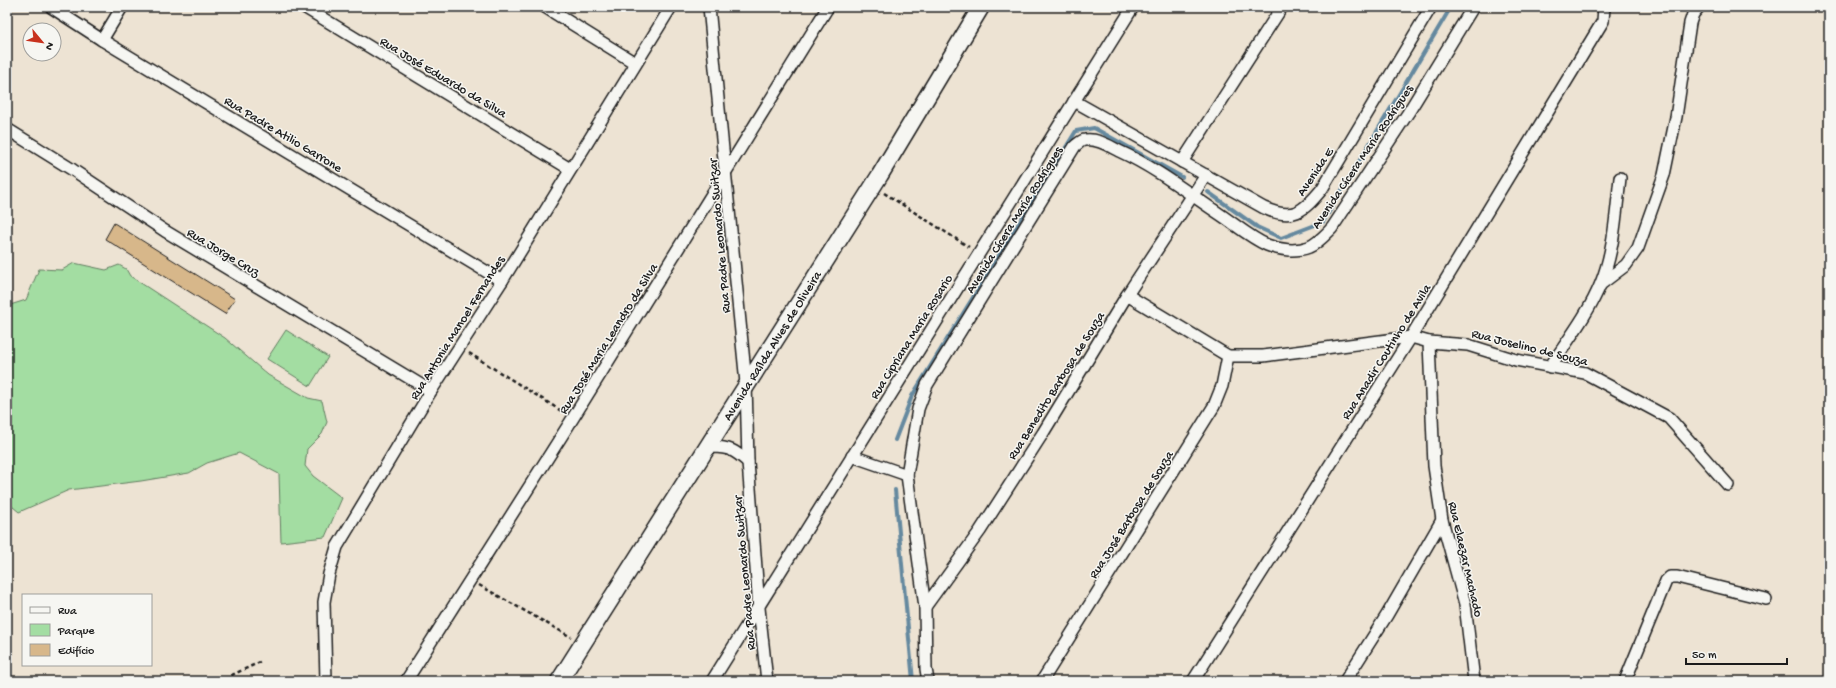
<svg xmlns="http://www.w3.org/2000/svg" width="1836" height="688" font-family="'Gochi Hand',sans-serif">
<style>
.green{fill:#a3dda2;stroke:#607c5f}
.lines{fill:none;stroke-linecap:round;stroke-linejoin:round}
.stream{stroke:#65899f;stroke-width:4}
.building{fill:#d7b78a;stroke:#1c1c1c}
.street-casing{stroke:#1c1c1c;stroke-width:14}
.secondary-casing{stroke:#1c1c1c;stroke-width:19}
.path{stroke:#1c1c1c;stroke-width:2.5;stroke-dasharray:4 3;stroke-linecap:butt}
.street{stroke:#f6f6f2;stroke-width:11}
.secondary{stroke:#f6f6f2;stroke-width:16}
.labels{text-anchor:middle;stroke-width:3;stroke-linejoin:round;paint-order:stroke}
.street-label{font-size:13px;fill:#1c1c1c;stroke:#f6f6f2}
</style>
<rect width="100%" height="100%" fill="#ede3d3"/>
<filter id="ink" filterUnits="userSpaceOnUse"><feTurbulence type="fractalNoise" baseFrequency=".025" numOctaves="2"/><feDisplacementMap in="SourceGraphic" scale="8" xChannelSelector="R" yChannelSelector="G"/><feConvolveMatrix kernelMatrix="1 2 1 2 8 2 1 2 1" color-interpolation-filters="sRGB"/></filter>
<g filter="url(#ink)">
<!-- green -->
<g class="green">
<polygon points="74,263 106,270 119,265 126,269 130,276 225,338 268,375 308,398 322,401 327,422 322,434 307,449 305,466 313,476 342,498 325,537 281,542 279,474 239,453 207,463 189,473 141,481 69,490 19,512 7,502 7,306 26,300 39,269 62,270"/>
<polygon points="286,330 328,357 310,386 267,359"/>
</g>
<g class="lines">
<!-- stream -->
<g class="stream">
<polyline points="1208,192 1257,227 1281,238 1323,222 1451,7"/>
<polyline points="895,440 912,396 1076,131 1094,128 1182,177"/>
<polyline points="895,490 913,681"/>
</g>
</g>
<!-- building -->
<polygon class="building" points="114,223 235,299 225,314 105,239"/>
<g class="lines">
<defs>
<g id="street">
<polyline points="51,7 102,40 502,281"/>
<polyline points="304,7 570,169"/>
<polyline points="545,7 635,63"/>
<polyline points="709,7 746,383 748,462 759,608 767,681"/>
<polyline points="102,40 122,7"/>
<path d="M1074 101 1264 208C1293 221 1303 212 1322 189L1431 7"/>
<polyline points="7,129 73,170 165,231 431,391"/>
<polyline points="1182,162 1282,7"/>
<polyline points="1601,284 1626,265 1638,248 1664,175 1676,117 1690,23 1693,14 1699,7"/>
<polyline points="1127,295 1228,356 1263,356 1411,337 1429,342 1434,466 1442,520 1465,604 1474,681"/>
<polyline points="1429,342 1468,345 1516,360 1585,373 1669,418 1728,485"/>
<path d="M1550 367C1568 340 1589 313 1601 283 1614 251 1616 213 1620 178"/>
<path d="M704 453 712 447C730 447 735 451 748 462"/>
<polyline points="852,456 907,475"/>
<polyline points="925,607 980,531 1043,433 1127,295 1206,175"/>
<polyline points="326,681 324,602 329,574 337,547 431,391 502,281 671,7"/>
<polyline points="406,681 573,418 828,7"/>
<polyline points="712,681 1133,7"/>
<path d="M928 681 926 669 925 607 907 475 918 409 927 385 1075 146C1078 144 1081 140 1085 140 1097 138 1109 146 1119 151 1156 168 1188 193 1221 215 1236 225 1251 238 1267 245 1279 250 1296 252 1309 247 1318 243 1325 235 1332 228L1408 113 1473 7"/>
<polyline points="1042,681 1214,406 1222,386 1228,356"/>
<polyline points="1193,681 1411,337 1603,21 1604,7"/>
<polyline points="1345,681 1387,615 1442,520"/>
<polyline points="1625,681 1666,581 1670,577 1677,577 1766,599"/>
</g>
<polyline id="secondary" points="559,681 880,175 981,7"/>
</defs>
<!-- street casing -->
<use href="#street" class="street-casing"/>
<!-- secondary casing -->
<use href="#secondary" class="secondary-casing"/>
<!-- path -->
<g class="path">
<polyline points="884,193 969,247"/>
<polyline points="469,353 563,412"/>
<polyline points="479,585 571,637"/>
<polyline points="227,681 232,675 260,662"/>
</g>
<!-- street -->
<use href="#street" class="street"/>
<!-- secondary -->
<use href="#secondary" class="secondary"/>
</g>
</g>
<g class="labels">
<!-- street labels -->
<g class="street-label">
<text transform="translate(444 76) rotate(31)" y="5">Rua José Eduardo da Silva</text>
<text transform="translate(284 133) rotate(31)" y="5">Rua Padre Atilio Garrone</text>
<text transform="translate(1361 156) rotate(-56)" y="5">Avenida Cícera Maria Rodrigues</text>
<text transform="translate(1314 171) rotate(-56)" y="5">Avenida E</text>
<text transform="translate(1013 219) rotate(-58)" y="5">Avenida Cícera Maria Rodrigues</text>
<text transform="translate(718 236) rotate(-95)" y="5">Rua Padre Leonardo Switzar</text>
<text transform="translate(224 251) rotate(31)" y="5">Rua Jorge Cruz</text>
<text transform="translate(456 327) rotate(-58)" y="5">Rua Antonia Manoel Fernandes</text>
<text transform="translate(910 336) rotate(-58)" y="5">Rua Cipriana Maria Rosario</text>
<text transform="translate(607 338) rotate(-58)" y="5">Rua José Maria Leandro da Silva</text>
<text transform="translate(771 345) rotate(-58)" y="5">Avenida Raílda Alves de Oliveira</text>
<text transform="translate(1530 346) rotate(14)" y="5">Rua Joselino de Souza</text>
<text transform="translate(1385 351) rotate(-58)" y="5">Rua Anadir Coutinho de Avila</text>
<text transform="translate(1055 385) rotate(-58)" y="5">Rua Benedito Barbosa de Souza</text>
<text transform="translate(1130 514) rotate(-58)" y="5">Rua José Barbosa de Souza</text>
<text transform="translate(1467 559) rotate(77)" y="5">Rua Elaezar Machado</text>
<text transform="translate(743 573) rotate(-95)" y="5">Rua Padre Leonardo Switzar</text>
</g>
</g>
<!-- margin -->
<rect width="1836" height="688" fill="none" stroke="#f6f6f2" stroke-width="24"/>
<rect x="12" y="12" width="1812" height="664" fill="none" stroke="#1c1c1c" stroke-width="1.5" filter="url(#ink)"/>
<!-- legend -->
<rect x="22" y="594" width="130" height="72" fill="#f6f6f2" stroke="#9f9f9c"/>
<rect x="30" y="607" width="20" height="6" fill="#f6f6f2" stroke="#9f9f9c"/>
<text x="58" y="614" font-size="12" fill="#1c1c1c">Rua</text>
<rect x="30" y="624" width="20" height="12" fill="#a3dda2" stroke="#9f9f9c"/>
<text x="58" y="634" font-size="12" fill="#1c1c1c">Parque</text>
<rect x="30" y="644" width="20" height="12" fill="#d7b78a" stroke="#9f9f9c"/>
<text x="58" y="654" font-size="12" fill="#1c1c1c">Edifício</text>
<!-- north arrow -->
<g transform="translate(42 42) rotate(119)"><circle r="19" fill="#f6f6f2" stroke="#9f9f9c"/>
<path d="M0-3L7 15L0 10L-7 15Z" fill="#c8321e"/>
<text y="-6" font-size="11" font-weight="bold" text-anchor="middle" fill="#1c1c1c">N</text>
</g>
<!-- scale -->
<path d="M1686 658v6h101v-6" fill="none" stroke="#1c1c1c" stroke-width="2"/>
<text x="1692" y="658" font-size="12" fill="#1c1c1c" stroke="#f6f6f2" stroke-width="3" paint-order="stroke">50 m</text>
</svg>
